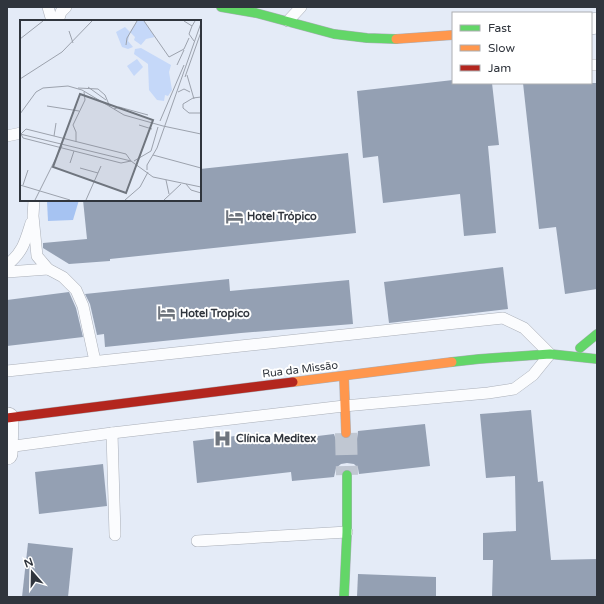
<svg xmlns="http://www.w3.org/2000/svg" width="604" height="604" font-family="'Varela Round',sans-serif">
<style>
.water{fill:#a6c3f2}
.building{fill:#94a0b3}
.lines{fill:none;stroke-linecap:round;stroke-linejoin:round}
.secondary-tunnel{stroke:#c0c7d2;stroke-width:22;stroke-dasharray:22 11;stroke-linecap:butt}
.lane-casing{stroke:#aaafb8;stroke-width:12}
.street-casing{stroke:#aaafb8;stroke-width:22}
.fast-casing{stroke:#aaafb8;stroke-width:10}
.slow-casing{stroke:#aaafb8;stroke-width:10}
.jam-casing{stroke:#aaafb8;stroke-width:10}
.lane{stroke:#fbfcfe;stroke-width:11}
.street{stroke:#fbfcfe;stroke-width:21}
.fast{stroke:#63d668;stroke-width:9}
.slow{stroke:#ff974d;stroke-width:9}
.jam{stroke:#b3261e;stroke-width:9}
.labels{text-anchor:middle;stroke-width:4;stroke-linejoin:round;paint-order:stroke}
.poi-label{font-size:11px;font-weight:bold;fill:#30353d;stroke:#fff;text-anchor:start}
.street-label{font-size:11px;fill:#30353d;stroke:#fff}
.inset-road{fill:none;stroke:#9ca2ad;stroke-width:1}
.view{fill:#6f757e;fill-opacity:0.15;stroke:#6f757e;stroke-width:2}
.inset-edge{fill:none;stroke:#30353d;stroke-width:2}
</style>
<rect width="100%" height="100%" fill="#e4ebf7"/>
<!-- water -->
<polygon class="water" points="48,200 79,200 73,220 48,221 47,201"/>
<!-- building -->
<g class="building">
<polygon points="453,80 453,83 492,83 499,145 488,146 496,233 464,236 460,194 383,203 378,156 363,158 357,91"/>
<polygon points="523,83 597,83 597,289 565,294 556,227 539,229"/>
<polygon points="348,153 356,233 110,259 110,261 69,264 43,248 43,243 87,239 83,200 200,200 200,169"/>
<polygon points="503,267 508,309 389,323 384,282"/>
<polygon points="229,279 230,291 349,280 353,324 241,333 105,347 104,334 97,335 90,304 85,294"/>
<polygon points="69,292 76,308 83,337 7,346 7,300"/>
<polygon points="531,410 538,482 543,481 551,560 597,559 597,597 492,597 493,560 483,560 483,533 516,531 515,476 486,478 480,414"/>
<polygon points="425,424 430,466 359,474 358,468 354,464 347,463 341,464 336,468 334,477 292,481 291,472 197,483 193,441 260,433 261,443 334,434 336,440 340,444 347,445 353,443 357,439 358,431"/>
<polygon points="103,464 107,506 39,514 35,472"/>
<polygon points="28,543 73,548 68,597 22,597"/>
<polygon points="358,574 436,577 436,597 357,597"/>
</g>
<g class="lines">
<!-- secondary-tunnel -->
<polyline class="secondary-tunnel" points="346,433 347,475"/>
<defs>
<g id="lane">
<polyline points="48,7 52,21"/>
<polyline points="58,21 61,12 66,7"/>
<polyline points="288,21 301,7"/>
<polyline points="591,65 597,65"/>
<polyline points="7,136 21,133"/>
<polyline points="34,200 33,216 37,256 48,269 63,277 76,290 83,306 95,361"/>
<path d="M7 265C23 252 25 242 31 223"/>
<polyline points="7,272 48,269"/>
<polyline points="7,371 503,318 524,328 550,354 533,375 514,389 488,393 344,406 112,433 7,447"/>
<polyline points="112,433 115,535"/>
<polyline points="197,541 347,532"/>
</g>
<g id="street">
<polyline points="591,24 597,23"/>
<polyline points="7,454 8,418"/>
</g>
<g id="fast">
<polyline points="221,7 256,13 334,34 367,38 396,39"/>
<polyline points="580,348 597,334"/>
<polyline points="452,362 479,359 550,354 597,359"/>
<polyline points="344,597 347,532 347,475"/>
</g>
<g id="slow">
<polyline points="396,39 453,35"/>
<polyline points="344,376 346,433"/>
<polyline points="293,382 452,362"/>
</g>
<polyline id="jam" points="7,418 293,382"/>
</defs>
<!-- lane casing -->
<use href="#lane" class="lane-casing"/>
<!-- street casing -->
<use href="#street" class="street-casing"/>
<!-- fast casing -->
<use href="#fast" class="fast-casing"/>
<!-- slow casing -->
<use href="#slow" class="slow-casing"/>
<!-- jam casing -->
<use href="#jam" class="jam-casing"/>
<!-- lane -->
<use href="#lane" class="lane"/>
<!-- street -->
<use href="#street" class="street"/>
<!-- fast -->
<use href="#fast" class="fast"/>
<!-- slow -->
<use href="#slow" class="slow"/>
<!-- jam -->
<use href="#jam" class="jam"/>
</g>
<!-- icons -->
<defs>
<symbol id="hotel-bare" viewBox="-9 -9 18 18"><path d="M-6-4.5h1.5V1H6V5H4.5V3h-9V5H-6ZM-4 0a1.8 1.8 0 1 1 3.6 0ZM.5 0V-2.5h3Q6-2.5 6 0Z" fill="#6f757e" stroke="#fff" stroke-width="2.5" paint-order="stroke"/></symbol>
<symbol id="hospital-bare" viewBox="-9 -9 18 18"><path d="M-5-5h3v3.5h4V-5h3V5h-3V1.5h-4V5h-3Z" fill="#6f757e" stroke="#fff" stroke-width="2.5" paint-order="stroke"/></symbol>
</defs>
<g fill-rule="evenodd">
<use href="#hotel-bare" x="222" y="204" width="25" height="25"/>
<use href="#hotel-bare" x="154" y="300" width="25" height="25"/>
<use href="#hospital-bare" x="210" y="426" width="25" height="25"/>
</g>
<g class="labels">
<!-- poi labels -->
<g class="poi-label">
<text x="247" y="220">Hotel Trópico</text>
<text x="180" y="317">Hotel Tropico</text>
<text x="236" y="442">Clínica Meditex</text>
</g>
<!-- street labels -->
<g class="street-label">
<text transform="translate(300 369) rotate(-7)" y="4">Rua da Missão</text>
</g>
</g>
<!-- overview -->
<g transform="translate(20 20)">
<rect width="181" height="181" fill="#e4ebf7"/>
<path d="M117 1H124L135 17 126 19 121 25 114 20 115 17 110 12ZM105 7 110 12 108 21 113 27 108 29 102 27 96 12ZM121 28 151 45 149 52 152 70 148 76 145 75 144 81 137 80 129 70 128 44 114 34 115 29ZM117 39 123 47 114 56 107 46Z" fill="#c5d8f9"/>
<path class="inset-road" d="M124 1 149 37 164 29 169 18M164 1 172 6 175 1M172 6 169 14 174 21M49 11 53 23M0 19 23 1M106 25 107 18 117 1M157 45 164 30M167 55 174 79M165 57 181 12M0 59 42 32 72 1M68 67 86 80M58 68 78 69 85 75 90 87M158 72 164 69 170 72M181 77 173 78 163 84V88L169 93H181M27 86 59 91M94 89 99 87 128 95M0 94 16 72 23 68 48 66 62 70 104 95 143 106M140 101 164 45M119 105 132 109M143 106 181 114M6 109 106 134 111 141 101 143 3 118 1 114ZM0 114 111 141 133 157 181 167M34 116 36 103M56 122V112L53 105 65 80 64 72M133 135 181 148M114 141 131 131 138 107M50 143 54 131M60 148 78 153M127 150V145L137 128 181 3M146 160 149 174M166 164 171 170 181 173M0 165 50 180M3 165 8 150M15 180 42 126M66 180 81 146M105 180 120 167 128 152M144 180 161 164"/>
<path class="view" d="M60 74 133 100 106 173 33 147Z"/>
<rect width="181" height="181" class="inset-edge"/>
</g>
<!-- border -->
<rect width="604" height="604" fill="none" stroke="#30353d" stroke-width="16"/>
<!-- legend -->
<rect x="452" y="12" width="140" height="72" fill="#ffffff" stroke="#acaeb1"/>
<rect x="460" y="25" width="20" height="6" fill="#63d668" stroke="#acaeb1"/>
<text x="488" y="32" font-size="12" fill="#30353d">Fast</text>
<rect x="460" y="45" width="20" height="6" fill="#ff974d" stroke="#acaeb1"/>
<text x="488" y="52" font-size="12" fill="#30353d">Slow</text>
<rect x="460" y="65" width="20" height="6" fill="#b3261e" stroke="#acaeb1"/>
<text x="488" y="72" font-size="12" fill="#30353d">Jam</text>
<!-- north arrow -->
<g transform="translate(32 572) rotate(340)" stroke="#ffffff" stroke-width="3" paint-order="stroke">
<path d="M0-3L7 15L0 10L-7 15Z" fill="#30353d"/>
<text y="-6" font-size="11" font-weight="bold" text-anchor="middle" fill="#30353d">N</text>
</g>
</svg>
